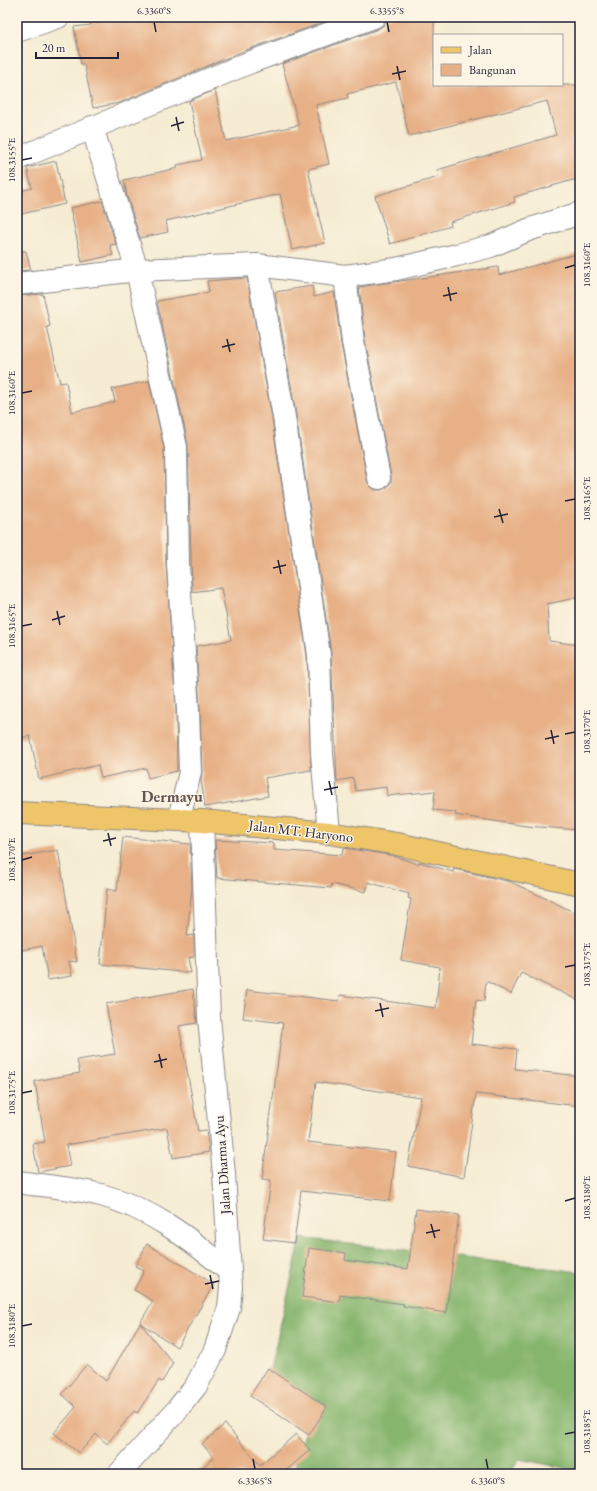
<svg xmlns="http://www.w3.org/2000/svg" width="597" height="1491" font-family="'EB Garamond',serif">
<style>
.forest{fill:#86b56d;stroke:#546c54}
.building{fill:#e7b086}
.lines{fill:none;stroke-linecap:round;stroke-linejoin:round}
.minor-casing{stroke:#8c8787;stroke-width:24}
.primary-casing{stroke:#8c8787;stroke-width:24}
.minor{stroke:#fff;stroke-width:22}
.primary{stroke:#eec569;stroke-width:22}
.ticks{fill:none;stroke:#22223b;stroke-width:1.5}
.labels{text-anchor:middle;stroke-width:3;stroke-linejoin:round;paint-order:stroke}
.street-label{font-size:14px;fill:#22223b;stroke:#fcf5e5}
.quarter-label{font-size:16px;font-weight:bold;fill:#675455;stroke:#fcf5e5}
.neatline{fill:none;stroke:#22223b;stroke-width:1.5}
.ticks-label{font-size:10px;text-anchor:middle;fill:#22223b}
</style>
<rect width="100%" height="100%" fill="#fcf5e5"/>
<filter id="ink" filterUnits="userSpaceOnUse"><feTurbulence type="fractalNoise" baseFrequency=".025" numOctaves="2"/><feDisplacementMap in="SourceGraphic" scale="8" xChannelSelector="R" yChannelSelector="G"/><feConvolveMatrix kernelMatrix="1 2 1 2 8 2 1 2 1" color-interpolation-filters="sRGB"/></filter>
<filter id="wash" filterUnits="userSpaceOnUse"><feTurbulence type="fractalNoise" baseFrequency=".012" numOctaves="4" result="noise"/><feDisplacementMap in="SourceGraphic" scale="16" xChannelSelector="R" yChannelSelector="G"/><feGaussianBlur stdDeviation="0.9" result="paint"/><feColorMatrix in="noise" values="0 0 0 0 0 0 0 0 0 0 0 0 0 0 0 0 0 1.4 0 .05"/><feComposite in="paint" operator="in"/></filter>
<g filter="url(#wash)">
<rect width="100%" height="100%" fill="#f5ecd3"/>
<!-- forest -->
<polygon class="forest" points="301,1238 580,1272 580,1471 519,1459 510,1474 293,1474 309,1419 269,1374"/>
<g id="blocks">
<!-- building -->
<g class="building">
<polygon points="89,17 338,17 246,50 119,103 93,108 84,64 81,64 74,27 91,25"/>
<polygon points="386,17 434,17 434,85 580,85 580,178 514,197 515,202 450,222 451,226 390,244 375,196 438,177 437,170 556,135 547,101 409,136 396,82 347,94 348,98 316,105 329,164 308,169 325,243 292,250 280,194 166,221 168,232 140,238 127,196 124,180 178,168 177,165 202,160 189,101 215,90 226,141 299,125 282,64 378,29 384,25"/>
<polygon points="56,161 65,204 17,215 17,192 32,188 27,168"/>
<polygon points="102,201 116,244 110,245 113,255 82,262 70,208"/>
<polygon points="26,251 31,270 17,271 17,252"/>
<polygon points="580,253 580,597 547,604 549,641 580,645 580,830 526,826 455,815 456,812 433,810 435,791 387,796 386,787 356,791 353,778 337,781 331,653 296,415 275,292 312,286 314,297 334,292 341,344 367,480 370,486 375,490 381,490 387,487 391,482 391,476 365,340 359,287 498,267 499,275"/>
<polygon points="247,278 272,419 307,656 311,770 265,778 268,796 205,807 201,780 202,772 200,710 196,646 231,640 221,588 192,592 188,444 157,301 209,292 207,281"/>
<polygon points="43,294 50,326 47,327 60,383 66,382 72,412 115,402 112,389 149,381 164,448 166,565 176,711 177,771 148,778 146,768 101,778 98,765 39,779 30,736 17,739 17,296"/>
<polygon points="123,837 190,844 192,888 187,936 194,935 194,957 188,958 191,973 100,964 107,889 117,891"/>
<polygon points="215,840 274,843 274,850 342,855 344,848 390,855 418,864 419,862 453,872 454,869 511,882 580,915 580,1001 521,973 511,994 486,981 484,1001 476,1000 471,1044 517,1049 515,1069 580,1076 580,1106 476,1094 464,1177 408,1166 421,1097 316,1082 308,1142 396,1152 390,1201 301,1191 294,1243 263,1239 271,1180 262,1179 283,1023 243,1018 247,990 339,1001 340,995 436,1008 440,967 401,960 411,899 408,898 409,894 368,882 366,892 332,884 331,888 217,878"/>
<polygon points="58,850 77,962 69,961 72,976 48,980 42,946 17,951 17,857"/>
<polygon points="193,989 197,1023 179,1026 198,1131 206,1130 209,1152 173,1158 167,1128 66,1145 70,1166 38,1172 33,1144 45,1142 35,1081 80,1073 77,1060 115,1054 106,1004"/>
<polygon points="416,1209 459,1215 446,1313 403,1306 404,1304 340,1295 339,1302 302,1297 309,1248 346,1253 345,1260 408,1269"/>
<polygon points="147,1244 214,1284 177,1347 140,1323 153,1301 134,1290 144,1271 135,1266"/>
<polygon points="140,1323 173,1363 162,1382 159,1380 137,1413 134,1411 107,1444 96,1434 79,1453 54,1433 76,1407 62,1394 87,1364 106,1381"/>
<polygon points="268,1368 327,1407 309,1435 250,1396"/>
<polygon points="225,1424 260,1465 296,1434 310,1450 282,1474 195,1474 214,1457 202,1444"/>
</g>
</g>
</g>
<g filter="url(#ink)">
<use href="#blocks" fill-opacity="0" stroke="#8c8787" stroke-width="1"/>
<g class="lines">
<defs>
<g id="minor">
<polyline points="17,31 58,17"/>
<polyline points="92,127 137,270 176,447 178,565 188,710 190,772 179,819"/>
<polyline points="17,159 251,62 374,17"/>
<polyline points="257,265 284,417 319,655 322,754 329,833"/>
<polyline points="345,276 353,342 379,478"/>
<polyline points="17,284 137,270 257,265 345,276 367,273 396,269 457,255 491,246 528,230 580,213"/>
<path d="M17 1182C45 1186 74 1188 101 1195 150 1208 190 1239 228 1270"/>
<polyline points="119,1474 176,1411 196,1386 215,1350 229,1308 231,1287 224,1174 209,1018 202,821"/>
</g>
<polyline id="primary" points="17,813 202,821 329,833 397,844 580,884"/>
</defs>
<!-- minor casing -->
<use href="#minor" class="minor-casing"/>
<!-- primary casing -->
<use href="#primary" class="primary-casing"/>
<!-- minor -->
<use href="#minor" class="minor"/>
<!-- primary -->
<use href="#primary" class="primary"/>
</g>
</g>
<!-- ticks -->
<path class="ticks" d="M154 22 156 32M387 22 389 32M397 66 400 80M392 74 406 71M176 117 179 131M171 126 184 122M22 160 32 158M565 268 575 265M448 287 451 301M443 296 457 293M227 339 230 352M222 347 235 344M22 393 32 391M565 501 575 499M499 509 503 523M494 517 508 514M278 560 281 574M273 568 286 565M57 611 60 625M52 620 65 616M22 626 32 624M551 730 554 744M565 734 575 732M545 739 559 736M329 781 332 795M324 790 338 787M108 833 111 846M103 841 116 838M22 860 32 857M565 967 575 965M380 1003 383 1017M375 1011 389 1008M159 1054 162 1068M154 1062 167 1059M22 1093 32 1091M565 1201 575 1198M431 1224 435 1238M426 1233 440 1230M210 1275 213 1289M205 1284 219 1281M22 1326 32 1324M565 1434 575 1432M253 1459 255 1469M486 1459 488 1469"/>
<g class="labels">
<!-- street labels -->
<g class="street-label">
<text transform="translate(301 831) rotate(7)" y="5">Jalan MT. Haryono</text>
<text transform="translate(222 1165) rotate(-94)" y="5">Jalan Dharma Ayu</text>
</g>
<!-- quarter labels -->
<g class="quarter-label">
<text x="172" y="802">Dermayu</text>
</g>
</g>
<!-- margin -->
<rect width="597" height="1491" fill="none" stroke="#fcf5e5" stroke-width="44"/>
<!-- legend -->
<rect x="433" y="34" width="130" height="52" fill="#fcf5e5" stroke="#a5a1a1"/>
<rect x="441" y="47" width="20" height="6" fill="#eec569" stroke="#a5a1a1"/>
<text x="469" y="54" font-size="12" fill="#22223b">Jalan</text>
<rect x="441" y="64" width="20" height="12" fill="#e7b086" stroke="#a5a1a1"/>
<text x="469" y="74" font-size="12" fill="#22223b">Bangunan</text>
<!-- scale -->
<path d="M36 52v6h82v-6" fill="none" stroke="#22223b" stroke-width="2"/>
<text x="42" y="52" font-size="12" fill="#22223b" stroke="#fcf5e5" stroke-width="3" paint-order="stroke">20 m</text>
<rect x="22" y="22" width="553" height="1447" class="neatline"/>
<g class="ticks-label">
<text x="154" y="14">6.3360°S</text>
<text x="387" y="14">6.3355°S</text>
<text transform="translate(11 160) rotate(-90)" y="4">108.3155°E</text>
<text transform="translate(586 265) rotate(-90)" y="4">108.3160°E</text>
<text transform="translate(11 393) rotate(-90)" y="4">108.3160°E</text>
<text transform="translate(586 499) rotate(-90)" y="4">108.3165°E</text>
<text transform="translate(11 626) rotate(-90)" y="4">108.3165°E</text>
<text transform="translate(586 732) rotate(-90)" y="4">108.3170°E</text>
<text transform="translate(11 860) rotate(-90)" y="4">108.3170°E</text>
<text transform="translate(586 965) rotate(-90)" y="4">108.3175°E</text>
<text transform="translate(11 1093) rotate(-90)" y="4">108.3175°E</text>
<text transform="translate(586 1198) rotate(-90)" y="4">108.3180°E</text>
<text transform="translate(11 1326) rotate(-90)" y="4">108.3180°E</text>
<text transform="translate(586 1432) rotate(-90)" y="4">108.3185°E</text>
<text x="255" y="1484">6.3365°S</text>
<text x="488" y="1484">6.3360°S</text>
</g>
</svg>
